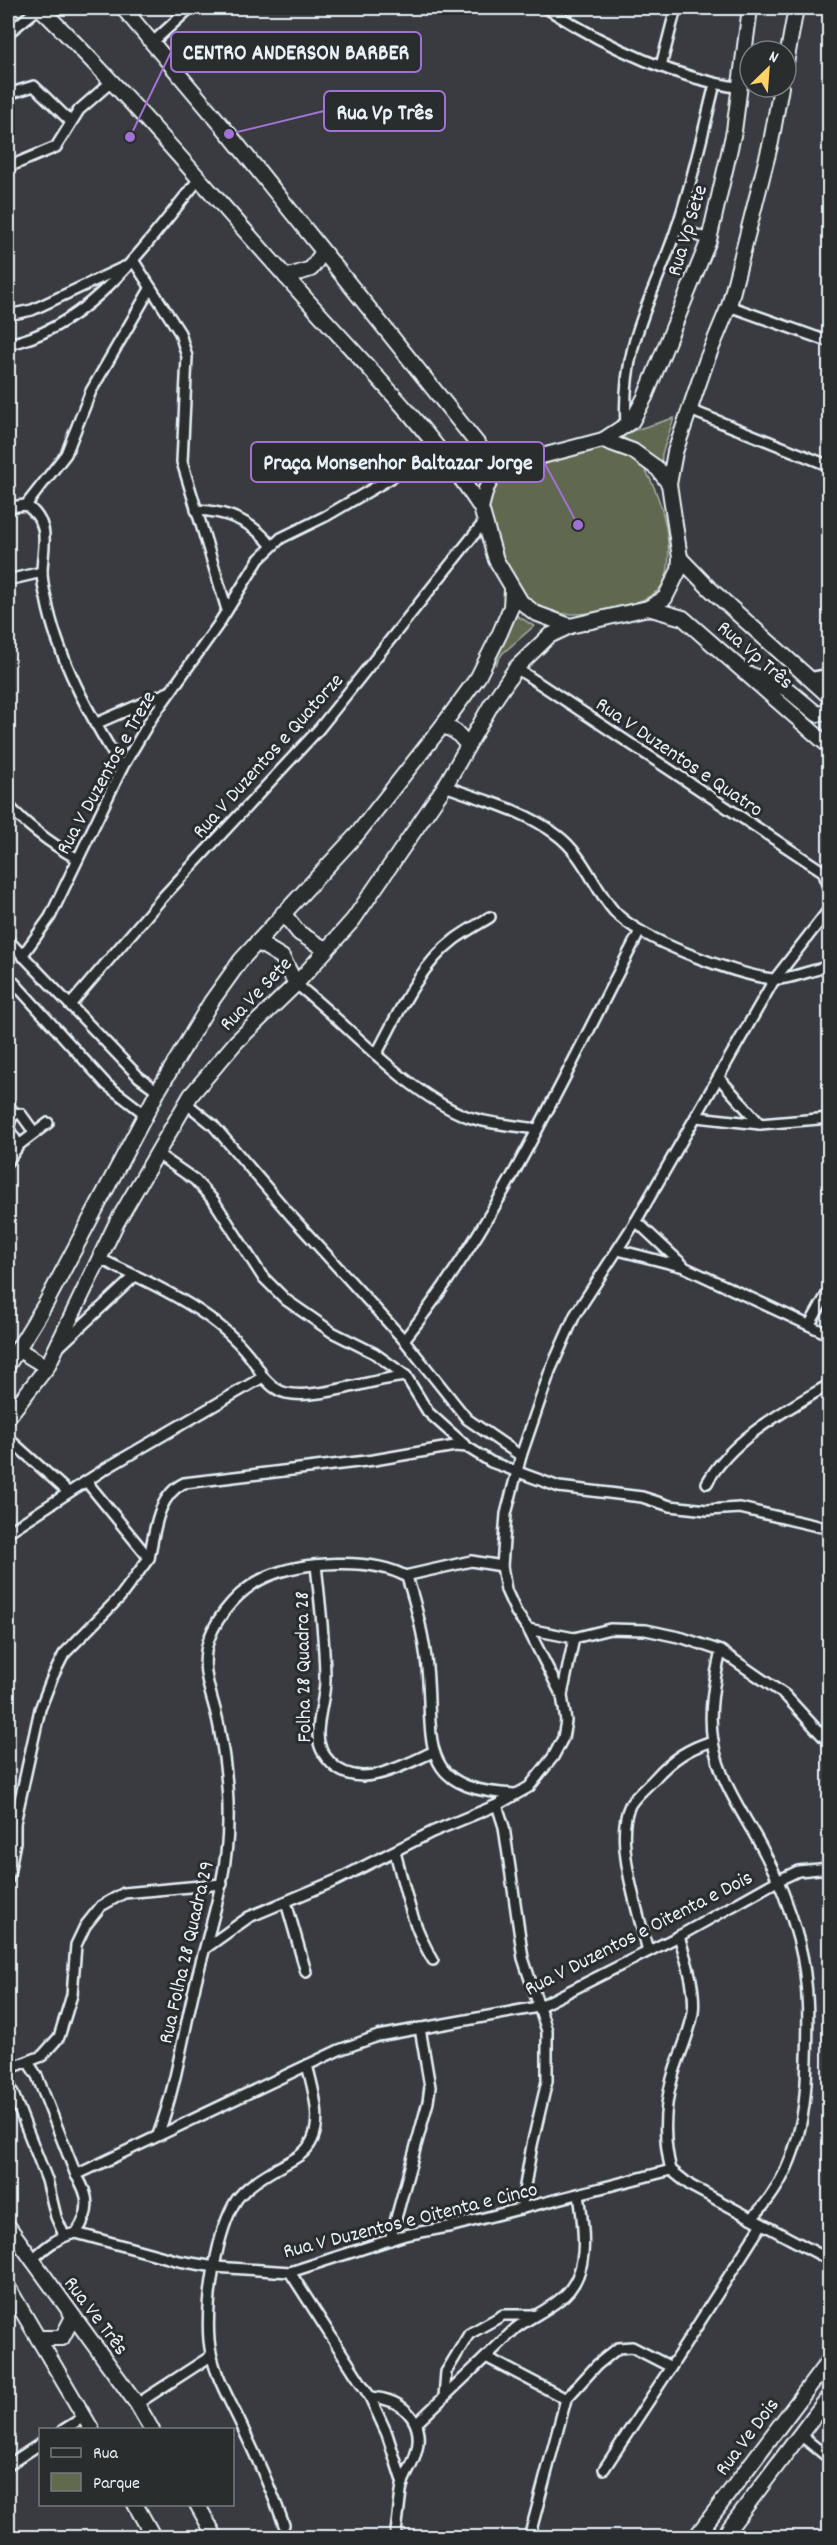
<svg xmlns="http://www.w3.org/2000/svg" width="837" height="2545" font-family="Dekko,sans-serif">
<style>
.green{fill:#61694f;stroke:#a4ada4;stroke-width:1.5}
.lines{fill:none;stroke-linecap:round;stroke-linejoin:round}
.minor-casing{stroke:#e8f1f8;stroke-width:14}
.secondary-casing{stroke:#e8f1f8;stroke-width:18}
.minor{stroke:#2a2d2e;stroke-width:9}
.secondary{stroke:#2a2d2e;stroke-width:14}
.labels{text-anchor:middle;stroke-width:6;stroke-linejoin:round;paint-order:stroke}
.street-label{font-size:21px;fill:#e8f1f8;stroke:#2a2d2e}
.leader{fill:none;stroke:#a171d3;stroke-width:2}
.callout-dot{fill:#a171d3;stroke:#2a2d2e;stroke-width:2}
.callout{fill:#2a2d2e;stroke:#a171d3;stroke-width:2}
.callout-label{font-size:22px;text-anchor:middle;font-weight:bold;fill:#e8f1f8}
</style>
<rect width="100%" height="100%" fill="#393b41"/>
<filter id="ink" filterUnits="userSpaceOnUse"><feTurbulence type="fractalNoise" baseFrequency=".0167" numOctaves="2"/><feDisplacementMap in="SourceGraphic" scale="12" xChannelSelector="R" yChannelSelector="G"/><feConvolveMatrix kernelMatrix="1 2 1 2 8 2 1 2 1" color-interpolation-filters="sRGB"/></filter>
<g filter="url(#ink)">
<!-- green -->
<g class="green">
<polygon points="674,418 662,454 661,467 649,453 619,435"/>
<path d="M602 446C611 449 623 451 632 456 659 473 680 560 662 586 644 611 548 627 526 600 503 571 496 534 484 500L502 473Z"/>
<polygon points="513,613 534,626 502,654 496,664 494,652"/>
</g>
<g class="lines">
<defs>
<g id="minor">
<path d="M546 8C604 45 671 77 740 88"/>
<polyline points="8,33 39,8"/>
<polyline points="153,42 190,8"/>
<polyline points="661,66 676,8"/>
<polyline points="8,94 34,86 70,121"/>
<polyline points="8,167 56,147 79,110 110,83"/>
<polyline points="677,227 709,240"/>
<polyline points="133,260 180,333 187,357 182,462 227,610"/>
<polyline points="729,306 830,342"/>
<polyline points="8,315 32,310 124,267"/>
<path d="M8 344C92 328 149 239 200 178"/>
<polyline points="690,410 830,466"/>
<path d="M626 425C621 342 653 299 677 227 693 180 703 131 715 84"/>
<polyline points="26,505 66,454 91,391 150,289"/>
<path d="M8 507 26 505C52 524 43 544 42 571 42 580 44 590 46 598 57 657 91 718 122 768"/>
<path d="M196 510C227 511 252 521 271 545"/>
<polyline points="8,580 42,572"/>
<polyline points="516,668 830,876"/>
<polyline points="809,678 830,674"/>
<polyline points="95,724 169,692"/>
<path d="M445 786C484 801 523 809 557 835 583 854 594 888 614 911 640 940 734 974 772 979 785 981 815 969 830 966"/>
<path d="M8 805C28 827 50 843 76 858"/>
<polyline points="824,873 830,895"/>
<polyline points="8,940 139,1077 158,1091"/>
<polyline points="22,956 50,917 122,768 151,719 218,625 259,559 281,538 326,516 441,449"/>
<polyline points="8,976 107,1085 145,1114"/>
<path d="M296 984C348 1024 403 1090 463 1115 486 1124 513 1125 536 1129"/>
<polyline points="70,1005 162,898 319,729 484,522"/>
<path d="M377 1053C398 1014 418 967 455 939 466 931 479 924 490 917"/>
<polyline points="720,1079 760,1124"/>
<polyline points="8,1103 13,1113 8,1128 19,1145"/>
<polyline points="186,1103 213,1125 292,1217 404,1340 467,1419 521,1456"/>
<polyline points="13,1113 21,1114 34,1132"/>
<polyline points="697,1117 760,1124 830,1118"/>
<polyline points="156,1153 195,1180 214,1201 262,1276 286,1300 332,1332 374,1353 406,1376 428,1412 467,1447 491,1462 559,1487 642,1497 670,1506 707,1510 740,1508 830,1529"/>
<polyline points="8,1161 19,1145 48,1123"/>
<polyline points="636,1221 683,1265"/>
<polyline points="618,1250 684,1267 830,1335"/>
<path d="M98 1258C157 1286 232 1317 263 1377"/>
<polyline points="810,1324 830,1289"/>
<path d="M404 1340C502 1217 567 1069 640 931"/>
<polyline points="60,1346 135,1276"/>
<polyline points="8,1438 68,1492"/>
<path d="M707 1483C732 1438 786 1410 830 1384"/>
<path d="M8 1532 105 1469 263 1377C270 1384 276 1391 286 1393 319 1400 370 1379 406 1376"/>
<path d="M149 1558C155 1531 157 1496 184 1483L374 1460 455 1446 467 1447"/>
<path d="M316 1565C320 1603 325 1642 325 1680 325 1698 318 1716 318 1734 318 1745 323 1755 331 1763 359 1792 403 1765 433 1752"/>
<polyline points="405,1576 471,1561 502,1566"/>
<polyline points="528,1629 574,1638 610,1629 646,1630 683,1638 721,1651 785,1695 830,1744"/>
<path d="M721 1651C714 1681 708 1711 713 1742 720 1782 743 1813 762 1848 778 1877 791 1911 799 1942 811 1988 808 2036 806 2083 803 2134 789 2182 752 2218"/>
<polyline points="562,1695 574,1638"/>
<polyline points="497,1805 504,1827 523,1958 547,2031 547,2081 532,2145 521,2209"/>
<polyline points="8,1816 15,1823 15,1842 8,1879"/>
<polyline points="15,1823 40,1709 52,1678 64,1654 120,1597 149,1558 86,1481"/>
<path d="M395 1852C405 1889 412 1927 433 1960"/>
<polyline points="286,1902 306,1972"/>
<polyline points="207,1947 249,1917 337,1880 432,1832 497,1805 529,1787 553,1757 563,1738 566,1721 562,1696 528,1629 516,1612 506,1590 502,1566 506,1514 521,1456 550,1371 575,1315 636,1221 774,980 830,908"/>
<path d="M648 1951C639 1915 613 1839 630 1805 636 1795 648 1786 655 1778 672 1759 689 1748 713 1741"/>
<path d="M28 2062 37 2076 76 2175C90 2196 91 2212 76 2233"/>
<polyline points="8,2069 42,2056 59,2037 72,1995 76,1945 85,1926 101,1906 124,1893 222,1884"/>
<polyline points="8,2081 47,2180 56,2217 64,2235"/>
<path d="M158 2135C175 2089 182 2041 193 1994 206 1937 228 1881 228 1822 229 1789 225 1759 219 1727 214 1697 198 1671 209 1639 218 1614 241 1588 266 1577 301 1561 373 1557 407 1577 416 1605 424 1637 427 1667 434 1741 415 1790 515 1794"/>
<path d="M671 2170C663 2139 664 2109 672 2079 678 2057 689 2036 693 2013 696 1988 686 1960 679 1936"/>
<polyline points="671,2170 691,2186 830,2260"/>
<polyline points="76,2175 339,2050 378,2036 538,2007 679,1936 777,1881 798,1871 830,1868"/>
<polyline points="390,2240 428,2102 430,2087 420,2028"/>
<path d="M31 2261C44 2248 57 2237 76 2233L179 2261 215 2267 290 2272 405 2235 453 2226 671 2170"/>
<polyline points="290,2272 370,2397 387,2434 403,2484"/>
<polyline points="486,2357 566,2399"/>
<path d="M370 2397C403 2399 427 2421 415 2456 412 2467 404 2476 402 2486 399 2503 398 2521 395 2538"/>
<polyline points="444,2397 446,2372 469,2334 503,2315 531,2315"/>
<polyline points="137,2404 211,2356"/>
<path d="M416 2424 516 2328C530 2317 546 2311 559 2300 592 2276 584 2229 579 2194"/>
<polyline points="63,2430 84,2417"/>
<polyline points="799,2434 830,2459"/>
<polyline points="8,2465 40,2444"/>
<polyline points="604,2469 671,2367"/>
<path d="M284 2525C273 2493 259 2463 245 2433 232 2403 212 2374 209 2340 206 2303 216 2231 237 2199 246 2187 260 2178 272 2171 281 2166 292 2161 300 2155 328 2134 314 2093 307 2065"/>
<polyline points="529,2538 566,2399 597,2365 618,2348 632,2347 671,2367 762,2224"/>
</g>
<g id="secondary">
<path d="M40 8C127 93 206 188 288 279 354 354 427 424 481 508"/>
<polyline points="123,8 229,134 488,457 504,466"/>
<polyline points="786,63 796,8"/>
<polyline points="286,277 311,269 323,252"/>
<polygon points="603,440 633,451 658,469 669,484 680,558 679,570 665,598 648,608 570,626 535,613 521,602 496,560 481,508 486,489 494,474 504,466"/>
<polyline points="603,440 632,421 645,397 709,240 734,131 750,8"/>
<polyline points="669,484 675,452 707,359 729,306 771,142 781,87"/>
<polyline points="680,558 709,588 830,697"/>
<polyline points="648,608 683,618 830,747"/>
<polyline points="752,675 787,689 817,714 830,712"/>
<polyline points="443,725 456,732 468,745"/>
<polyline points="283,913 299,933 325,949"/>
<polyline points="257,942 282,957 296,984"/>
<polyline points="19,1350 47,1367"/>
<polyline points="8,1365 46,1303 158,1091 211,1002 241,960 358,833 443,725 478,677 500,633 511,607 512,590"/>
<polyline points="8,1417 47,1367 117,1222 191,1095 236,1042 296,984 353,920 445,786 491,705 516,668 549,636 570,626"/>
<polyline points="8,2226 137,2404 152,2430"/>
<polyline points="8,2287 92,2430"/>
<polyline points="38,2338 62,2338 73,2317"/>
<polyline points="135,2504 154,2538"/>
<polyline points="197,2504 216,2538"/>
<polyline points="695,2538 830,2359"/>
<polyline points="722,2538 830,2395"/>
</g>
</defs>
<!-- minor casing -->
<use href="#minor" class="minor-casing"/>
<!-- secondary casing -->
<use href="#secondary" class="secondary-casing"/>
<!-- minor -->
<use href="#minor" class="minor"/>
<!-- secondary -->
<use href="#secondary" class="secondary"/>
</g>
</g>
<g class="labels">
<!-- street labels -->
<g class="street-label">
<text transform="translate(686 230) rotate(-73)" y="7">Rua Vp Sete</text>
<text transform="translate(756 654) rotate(41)" y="7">Rua Vp Três</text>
<text transform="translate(267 755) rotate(-48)" y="7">Rua V Duzentos e Quatorze</text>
<text transform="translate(680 756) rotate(34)" y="7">Rua V Duzentos e Quatro</text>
<text transform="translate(105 772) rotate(-61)" y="7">Rua V Duzentos e Treze</text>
<text transform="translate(255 993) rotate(-46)" y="7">Rua Ve Sete</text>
<text transform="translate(302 1667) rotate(-91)" y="7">Folha 28 Quadra 28</text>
<text transform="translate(638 1932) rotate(-27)" y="7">Rua V Duzentos e Oitenta e Dois</text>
<text transform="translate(185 1952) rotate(-77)" y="7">Rua Folha 28 Quadra 29</text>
<text transform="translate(410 2219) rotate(-14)" y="7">Rua V Duzentos e Oitenta e Cinco</text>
<text transform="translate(97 2315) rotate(53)" y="7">Rua Ve Três</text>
<text transform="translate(746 2436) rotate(-53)" y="7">Rua Ve Dois</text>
</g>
</g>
<!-- callouts -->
<path class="leader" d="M130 137L171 52M229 134L324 111M578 525L544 462"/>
<g class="callout-dot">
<circle cx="130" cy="137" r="6"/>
<circle cx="229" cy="134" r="6"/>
<circle cx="578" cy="525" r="6"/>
</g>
<g class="callout">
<rect x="171" y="32" width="250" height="40" rx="6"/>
<rect x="324" y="91" width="121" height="40" rx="6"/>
<rect x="251" y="442" width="293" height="40" rx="6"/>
</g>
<g class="callout-label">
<text x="296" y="59">CENTRO ANDERSON BARBER</text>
<text x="385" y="119">Rua Vp Três</text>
<text x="398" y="469">Praça Monsenhor Baltazar Jorge</text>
</g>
<!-- margin -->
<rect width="837" height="2545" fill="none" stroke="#2a2d2e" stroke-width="30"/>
<rect x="15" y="15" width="807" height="2515" fill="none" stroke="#e8f1f8" stroke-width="2" filter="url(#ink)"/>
<!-- legend -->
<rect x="39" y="2428" width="195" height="78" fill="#2a2d2e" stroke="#767b7f" stroke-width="1.5"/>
<rect x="51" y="2448" width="30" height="9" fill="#2a2d2e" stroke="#767b7f" stroke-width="1.5"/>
<text x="93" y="2458" font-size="18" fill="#e8f1f8">Rua</text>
<rect x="51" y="2473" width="30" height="18" fill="#61694f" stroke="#767b7f" stroke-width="1.5"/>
<text x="93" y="2488" font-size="18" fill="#e8f1f8">Parque</text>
<!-- north arrow -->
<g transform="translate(768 69) rotate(25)"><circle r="28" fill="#2a2d2e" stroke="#767b7f" stroke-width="1.5"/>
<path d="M0-4.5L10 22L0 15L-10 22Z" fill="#ffd166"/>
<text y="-9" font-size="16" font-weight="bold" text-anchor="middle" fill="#e8f1f8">N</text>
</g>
</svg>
